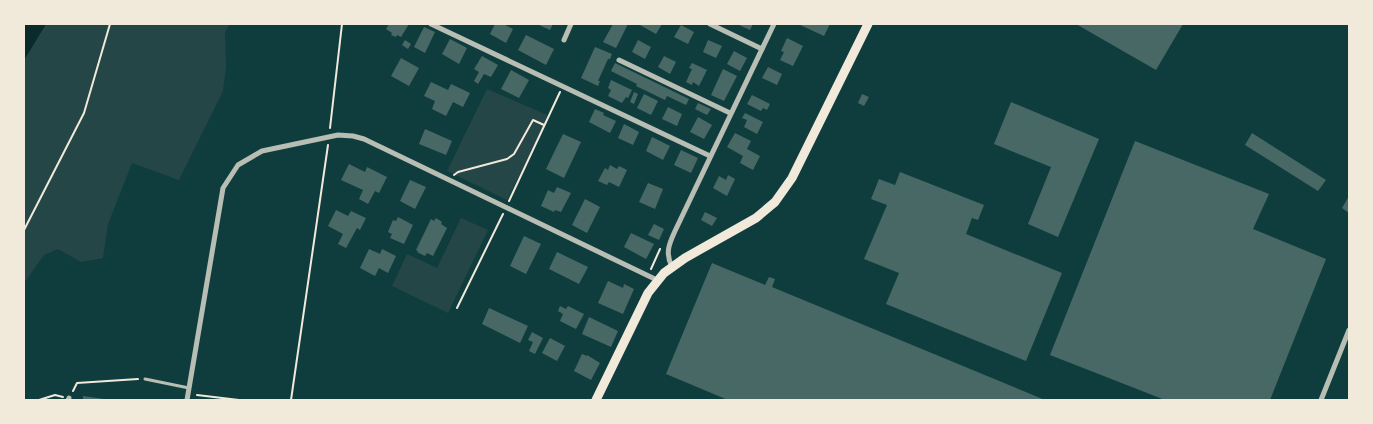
<svg xmlns="http://www.w3.org/2000/svg" width="1373" height="424" font-family="Bitter,serif">
<style>
.green{fill:#244646}
.water{fill:#0a2a2b}
.building{fill:#486865}
.lines{fill:none;stroke-linecap:round;stroke-linejoin:round}
.path{stroke:#f1e9da;stroke-width:2}
.service{stroke:#b8beb3;stroke-width:3}
.minor{stroke:#b8beb3;stroke-width:5}
.secondary{stroke:#f1e9da;stroke-width:9}
</style>
<rect width="100%" height="100%" fill="#0f3d3e"/>
<!-- green -->
<g class="green">
<polygon points="46,24 230,24 225,32 226,67 223,91 179,180 132,163 108,224 103,258 81,262 58,249 44,255 24,283 24,60"/>
<polygon points="487,89 547,115 544,125 507,200 447,171"/>
<polygon points="461,218 488,230 448,313 392,286 407,254 437,268"/>
</g>
<!-- water -->
<polygon class="water" points="24,24 46,24 24,60"/>
<!-- building -->
<g class="building">
<polygon points="389,24 409,24 401,37 397,35 396,37 391,35 392,33 386,29"/>
<polygon points="495,24 503,24 513,29 506,43 490,34"/>
<polygon points="537,24 553,24 550,30"/>
<polygon points="613,24 628,24 616,48 603,42"/>
<polygon points="640,24 662,24 656,34 640,25"/>
<polygon points="737,24 753,24 750,30"/>
<polygon points="798,24 830,24 824,36"/>
<polygon points="1076,24 1183,24 1156,70"/>
<polygon points="681,25 694,32 688,44 674,37"/>
<polygon points="424,27 435,32 425,53 414,47"/>
<polygon points="526,35 554,49 546,65 518,50"/>
<polygon points="787,38 803,46 793,66 780,60 784,52 781,51"/>
<polygon points="450,39 467,48 459,64 442,54"/>
<polygon points="405,40 411,44 408,49 402,45"/>
<polygon points="638,40 651,47 645,59 632,52"/>
<polygon points="708,40 722,46 716,58 703,52"/>
<polygon points="595,47 612,54 610,59 608,59 598,81 600,81 598,86 581,78"/>
<polygon points="734,51 747,58 740,71 727,64"/>
<polygon points="482,56 498,65 491,77 484,74 478,84 474,81 479,72 474,69"/>
<polygon points="664,56 676,62 670,74 658,67"/>
<polygon points="401,58 419,68 409,86 391,76"/>
<polygon points="615,63 689,99 686,105 667,96 665,100 636,86 637,84 611,71"/>
<polygon points="692,63 707,70 699,86 693,82 692,85 686,82 692,69 689,68"/>
<polygon points="768,67 782,74 777,85 762,78"/>
<polygon points="723,69 737,76 724,101 711,95"/>
<polygon points="511,70 529,80 519,98 501,89"/>
<polygon points="611,80 632,90 628,98 626,97 622,103 608,96 611,90 608,88"/>
<polygon points="431,82 448,90 451,84 470,93 463,107 453,102 446,116 432,109 435,101 424,96"/>
<polygon points="634,92 638,94 634,104 630,102"/>
<polygon points="644,94 658,101 651,115 637,108"/>
<polygon points="862,94 869,97 864,106 858,103"/>
<polygon points="752,95 770,104 767,110 763,108 761,111 747,104"/>
<polygon points="1011,102 1099,139 1058,237 1028,224 1051,167 994,144"/>
<polygon points="698,103 711,109 707,115 695,109"/>
<polygon points="668,107 682,114 677,126 662,119"/>
<polygon points="595,109 604,113 603,115 616,121 610,133 589,122"/>
<polygon points="745,113 763,122 757,134 744,127 747,120 742,118"/>
<polygon points="698,117 712,125 704,139 690,132"/>
<polygon points="624,124 639,132 633,145 618,138"/>
<polygon points="425,129 452,141 446,155 419,144"/>
<polygon points="735,133 751,141 747,149 760,156 753,170 740,163 743,156 727,147"/>
<polygon points="1252,133 1326,180 1318,191 1245,145"/>
<polygon points="563,134 581,142 564,178 546,169"/>
<polygon points="652,137 670,146 663,160 646,151"/>
<polygon points="1135,141 1269,194 1253,229 1326,259 1270,400 1165,400 1050,355"/>
<polygon points="681,150 698,158 691,173 674,165"/>
<polygon points="349,164 365,172 367,167 387,177 379,193 375,191 368,204 359,199 363,190 341,180"/>
<polygon points="610,165 617,169 619,166 627,170 619,187 609,182 607,185 598,181 605,168 608,170"/>
<polygon points="900,172 984,205 978,220 972,218 966,234 1062,273 1026,361 886,304 899,273 864,259 887,205 871,199 879,179 895,185"/>
<polygon points="728,175 735,179 727,196 713,188 719,176 726,180"/>
<polygon points="410,180 426,187 415,209 400,201"/>
<polygon points="648,183 663,189 655,209 639,202"/>
<polygon points="557,187 571,193 561,212 555,210 554,212 541,206 548,190 554,193"/>
<polygon points="1349,196 1349,213 1342,208"/>
<polygon points="585,199 600,207 587,233 572,225"/>
<polygon points="336,210 348,216 351,211 366,218 360,230 357,228 346,248 338,244 343,234 328,226"/>
<polygon points="705,212 717,218 712,226 701,220"/>
<polygon points="398,217 413,225 404,244 390,238 392,234 388,232 393,220 396,221"/>
<polygon points="436,218 442,222 441,224 447,228 433,256 427,253 425,256 417,252 418,251 416,250 431,219 434,221"/>
<polygon points="654,224 664,229 659,240 648,235"/>
<polygon points="631,233 654,244 646,259 624,247"/>
<polygon points="524,236 541,244 526,274 510,266"/>
<polygon points="369,249 380,254 382,249 396,256 388,273 379,268 375,276 360,268"/>
<polygon points="557,252 588,267 579,284 549,269"/>
<polygon points="712,263 765,285 769,277 775,279 772,287 1045,400 728,400 666,374"/>
<polygon points="608,281 623,288 624,284 634,289 623,314 598,303"/>
<polygon points="560,306 566,309 568,306 584,314 576,329 560,321 563,314 558,311"/>
<polygon points="489,308 528,326 520,343 482,324"/>
<polygon points="589,317 618,331 611,347 582,334"/>
<polygon points="532,332 543,338 535,354 529,351 533,342 528,340"/>
<polygon points="550,338 565,346 557,361 542,353"/>
<polygon points="582,354 587,356 587,355 600,363 591,380 574,371"/>
<polygon points="83,396 104,399 104,400 83,400"/>
</g>
<g class="lines">
<!-- path -->
<g class="path">
<polyline points="330,128 342,24"/>
<polyline points="454,175 458,172 507,159 514,154 533,120 544,125"/>
<polyline points="509,201 560,92"/>
<polyline points="24,230 84,113 110,24"/>
<polyline points="651,269 660,249"/>
<polyline points="457,308 503,214"/>
<polyline points="73,391 77,383 138,379"/>
<polyline points="197,395 239,400"/>
<polyline points="39,400 55,395 63,397"/>
<polyline points="291,400 328,145"/>
</g>
<!-- service -->
<polyline class="service" points="145,379 189,388"/>
<!-- minor -->
<g class="minor">
<polyline points="431,24 710,156"/>
<polyline points="710,24 762,49"/>
<polyline points="564,40 571,24"/>
<polyline points="619,60 730,113"/>
<path d="M672 267C665 253 669 244 675 231L774 24"/>
<polyline points="68,400 69,398"/>
<polyline points="187,400 223,188 238,165 262,151 338,135 353,136 364,139 657,280"/>
<polyline points="1321,400 1349,330"/>
</g>
<!-- secondary -->
<polyline class="secondary" points="596,400 648,293 664,273 685,258 756,218 775,202 792,178 868,24"/>
</g>
<!-- border -->
<rect width="1373" height="424" fill="none" stroke="#f1e9da" stroke-width="50"/>
</svg>
